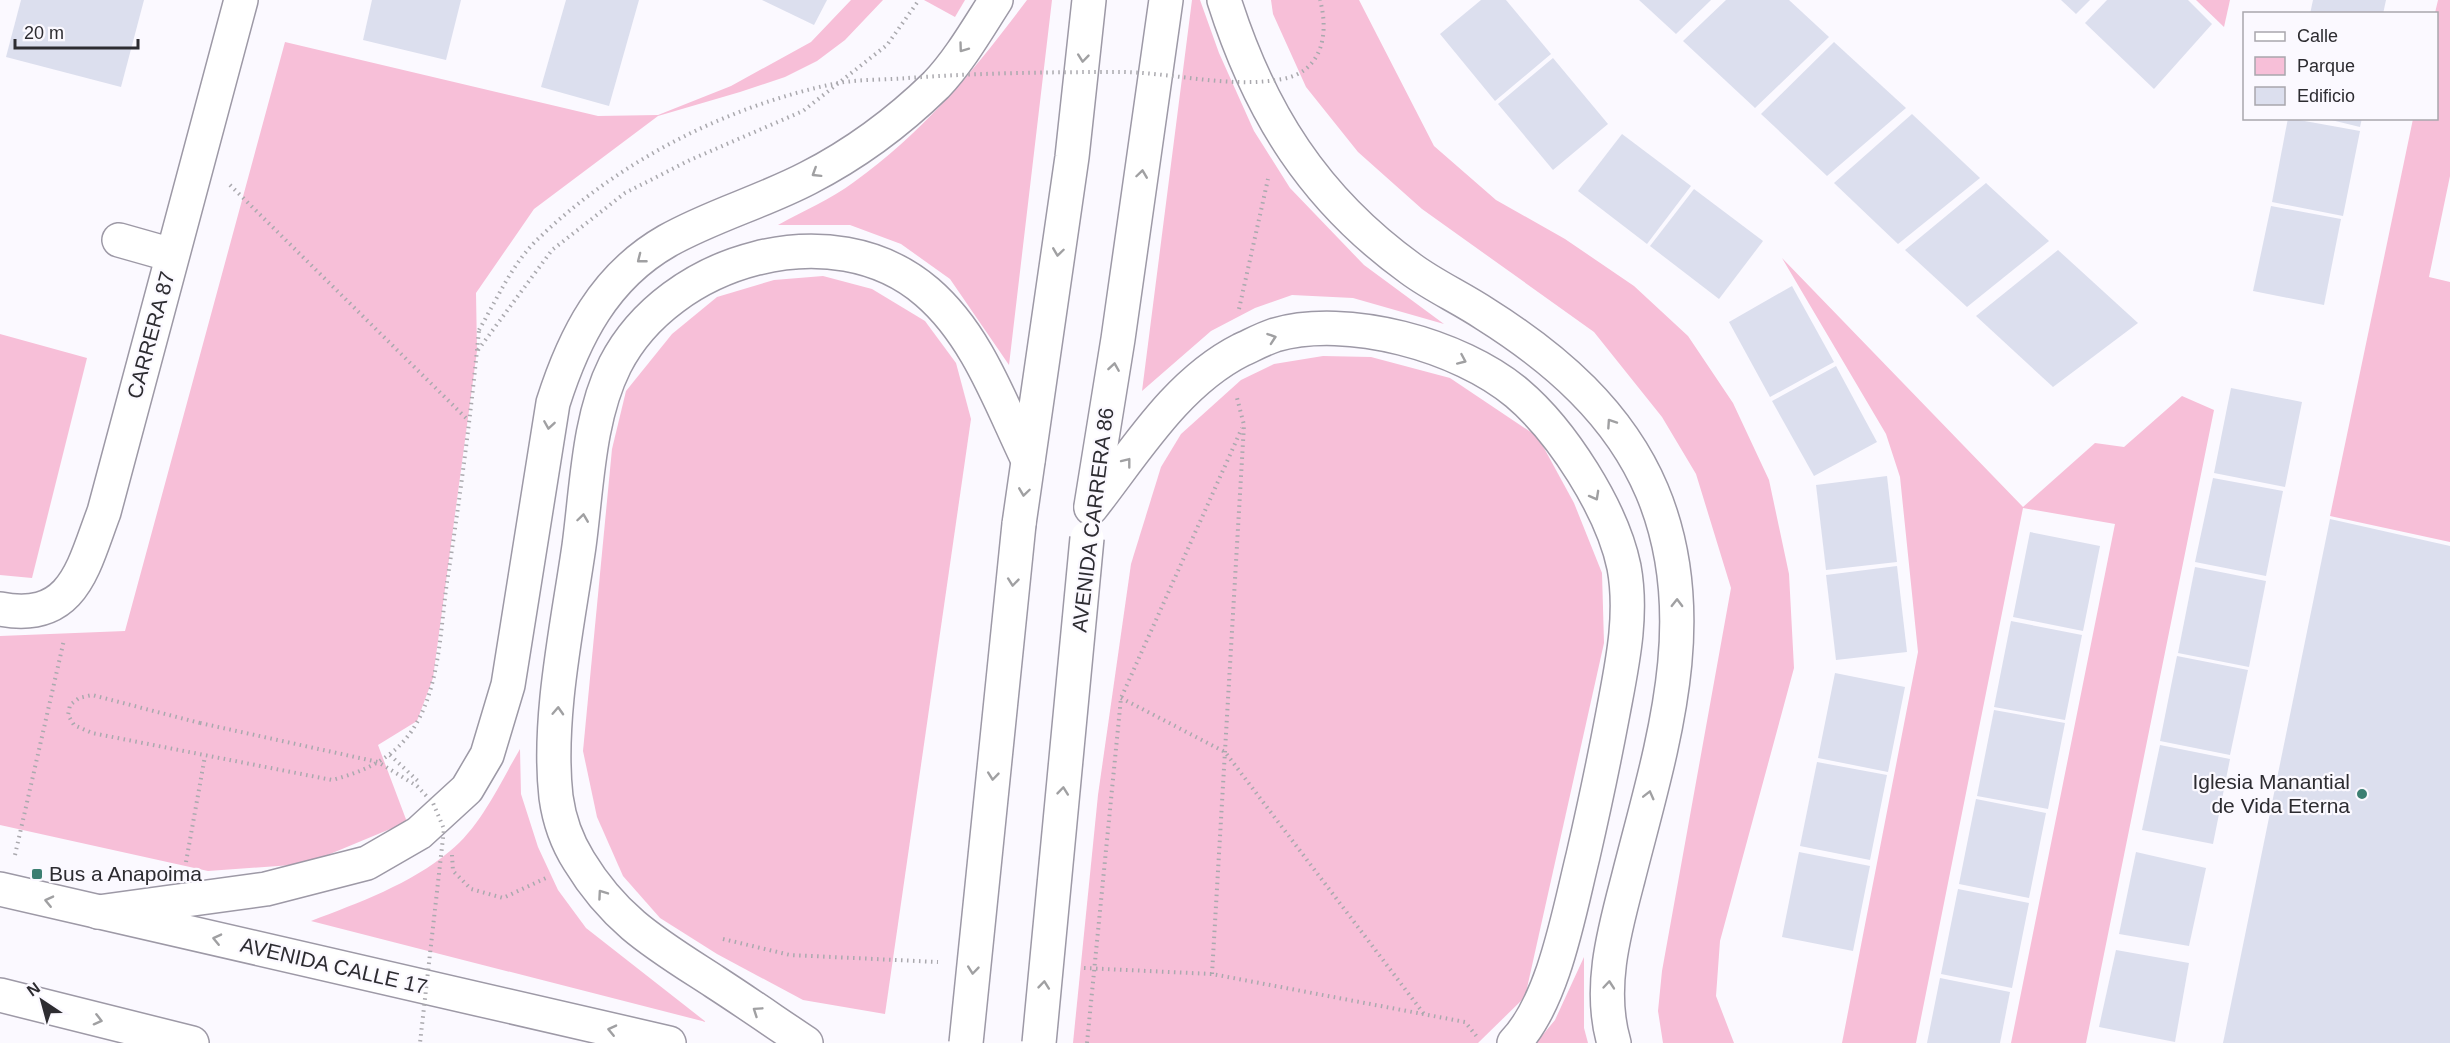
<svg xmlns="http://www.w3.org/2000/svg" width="2450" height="1043" font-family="Helvetica,sans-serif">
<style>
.green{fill:#f7bfd8}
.building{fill:#dcdfee}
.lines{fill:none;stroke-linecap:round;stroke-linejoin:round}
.minor-casing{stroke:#9d99a6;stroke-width:36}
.major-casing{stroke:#9d99a6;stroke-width:36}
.path{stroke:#aaa9ae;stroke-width:4;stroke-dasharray:1.5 4.5;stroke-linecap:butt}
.minor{stroke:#fff;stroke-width:33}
.major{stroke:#fff;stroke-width:33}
.major-bridge-casing{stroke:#9d99a6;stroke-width:36;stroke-linecap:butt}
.path-bridge{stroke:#aaa9ae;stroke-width:4;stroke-dasharray:1.5 4.5;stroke-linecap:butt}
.major-bridge{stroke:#fff;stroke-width:33}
.oneway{stroke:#a0a0a2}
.poi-dot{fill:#3c7f72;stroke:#fbf9ff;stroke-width:2}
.labels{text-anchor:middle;stroke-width:4.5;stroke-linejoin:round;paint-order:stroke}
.street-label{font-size:21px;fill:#2d2c31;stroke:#fbf9ff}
.poi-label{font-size:21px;fill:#2d2c31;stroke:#fbf9ff;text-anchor:end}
</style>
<rect width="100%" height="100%" fill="#fbf9ff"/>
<!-- green -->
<g class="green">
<polygon points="851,0 883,0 845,40 817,61 785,77 740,92 658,116 534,209 476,293 477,351 433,678 417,721 378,745 407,822 306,864 208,871 0,825 0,636 125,631 285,42 598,116 658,115 731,86 811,42"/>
<polygon points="924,0 965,0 955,17"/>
<path d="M1027 0H1052L1009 365 950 279 901 244 850 225H778C803 211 831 199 854 182 924 132 976 68 1027 0Z"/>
<polygon points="1192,0 1200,0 1219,53 1254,131 1290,188 1364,265 1444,324 1353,298 1292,295 1255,308 1211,331 1142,391"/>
<polygon points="1271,0 1359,0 1434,146 1496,200 1565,239 1634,286 1688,336 1733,403 1769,480 1789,574 1794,668 1720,941 1716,996 1734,1043 1663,1043 1658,1011 1662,971 1731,588 1696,474 1662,417 1594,332 1422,209 1358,152 1306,87 1273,14"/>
<polygon points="2196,0 2230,0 2224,27"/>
<polygon points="2438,0 2450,0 2450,176 2429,277 2450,282 2450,542 2330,516 2413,119 2436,118 2435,13"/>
<polygon points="1782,258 2023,507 2095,443 2124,447 2182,396 2214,410 2086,1043 2011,1043 2115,524 2023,508 1916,1043 1842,1043 1918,652 1900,477 1886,434"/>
<polygon points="823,276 872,289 925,321 956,363 971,419 885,1014 803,1000 717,954 660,918 623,876 597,817 583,751 612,449 626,391 672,334 717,297 774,280"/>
<polygon points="0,334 87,358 32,578 0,575"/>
<polygon points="1323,356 1371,357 1450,378 1538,437 1574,503 1602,573 1604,643 1525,997 1478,1043 1073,1043 1098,795 1131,564 1161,467 1181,434 1241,380 1274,364"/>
<path d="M520 749 521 794 538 847 558 890 586 928 706 1022 311 921C358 903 411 884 450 851 481 826 500 783 520 749Z"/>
<polygon points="1584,957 1584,1028 1588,1043 1536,1043 1555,1020"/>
</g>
<!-- building -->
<g class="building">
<polygon points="21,0 144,0 121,87 6,57"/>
<polygon points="372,0 461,0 446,60 363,40"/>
<polygon points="566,0 639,0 609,106 541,87"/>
<polygon points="762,0 827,0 814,25"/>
<polygon points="1481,0 1506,0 1551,54 1495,101 1440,34"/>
<polygon points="1639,0 1711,0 1676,34"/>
<polygon points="1726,0 1789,0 1829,37 1755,108 1683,41"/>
<polygon points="2061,0 2090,0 2076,14"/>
<polygon points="2107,0 2188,0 2212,24 2154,89 2085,23"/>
<polygon points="2313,0 2386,0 2383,14 2310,14"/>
<polygon points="1834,42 1906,108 1827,176 1761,114"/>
<polygon points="1553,58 1608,124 1553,170 1498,104"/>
<polygon points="1912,114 1980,178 1898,244 1834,183"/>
<polygon points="2288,118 2360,131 2343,216 2272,202"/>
<polygon points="2323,118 2362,118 2360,127"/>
<polygon points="1622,134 1691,186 1647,244 1578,191"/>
<polygon points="1986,183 2049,241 1967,307 1905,250"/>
<polygon points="1694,189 1763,241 1719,299 1650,246"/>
<polygon points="2271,206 2341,219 2324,305 2253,291"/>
<polygon points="2058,250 2138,323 2053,387 1976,316"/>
<polygon points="1792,286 1834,362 1770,397 1729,322"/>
<polygon points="1836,366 1877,442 1814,476 1772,401"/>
<polygon points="2231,388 2302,402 2285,487 2214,473"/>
<polygon points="1887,476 1897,562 1826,570 1816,485"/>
<polygon points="2213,478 2283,491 2266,576 2195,562"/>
<polygon points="2330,519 2450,546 2450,1043 2223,1043"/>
<polygon points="2030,532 2100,546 2083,631 2013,617"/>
<polygon points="1897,566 1907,652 1836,660 1826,575"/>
<polygon points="2195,567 2266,581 2249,667 2178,653"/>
<polygon points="2011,621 2082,635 2065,720 1994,707"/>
<polygon points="2177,656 2248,670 2230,755 2160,741"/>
<polygon points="1835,673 1905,687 1888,772 1818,758"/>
<polygon points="1994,710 2065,723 2048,809 1977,796"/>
<polygon points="2160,745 2230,759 2213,844 2142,830"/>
<polygon points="1817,762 1887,775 1870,860 1800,846"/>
<polygon points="1976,799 2046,813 2029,898 1959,884"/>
<polygon points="1799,852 1870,866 1853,951 1782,937"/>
<polygon points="2136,852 2206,868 2189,946 2119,934"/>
<polygon points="1958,889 2029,903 2012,988 1941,974"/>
<polygon points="2116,950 2189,963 2175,1042 2099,1027"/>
<polygon points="1940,978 2010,992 2000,1043 1927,1043"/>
</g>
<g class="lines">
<defs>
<g id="minor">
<polyline points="119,240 172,255"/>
<path d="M0 609C74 623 83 567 104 512L241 0"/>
</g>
<g id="major">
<path d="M1224 0C1260 113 1314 199 1411 269 1434 286 1461 298 1485 314 1555 358 1619 413 1652 491 1706 619 1660 752 1628 879 1614 932 1598 989 1614 1043"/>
<polyline points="1091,506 1118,339 1166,0"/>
<path d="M1091 508C1135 452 1176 383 1241 350 1252 345 1263 339 1275 335 1347 314 1460 345 1517 393 1562 431 1612 509 1624 567 1633 616 1622 665 1613 713 1604 761 1594 808 1583 856 1569 912 1554 1001 1514 1043"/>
<polyline points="1019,524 1072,157 1089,0"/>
<polyline points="0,889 669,1043"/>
<path d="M98 912 266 889 367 863 419 833 467 789 487 755 508 685 553 403C574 337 604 277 667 241 711 216 762 202 808 178 853 155 899 121 936 85 959 61 978 28 996 0"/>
<polyline points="0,995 192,1043"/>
<path d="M806 1043C776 1023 746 1002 715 982 658 945 616 922 579 861 567 842 559 819 556 797 547 719 568 623 579 546 587 487 588 419 615 365 669 259 833 211 927 292 977 335 1000 402 1028 460"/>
</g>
</defs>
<!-- minor casing -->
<use href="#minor" class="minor-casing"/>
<!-- major casing -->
<use href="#major" class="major-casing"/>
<!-- path -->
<g class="path">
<polyline points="230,185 469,421"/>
<polyline points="1239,309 1268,179"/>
<polyline points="478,350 552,250 625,193 690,160 803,111 887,45 919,0"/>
<polyline points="1121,698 1225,752 1424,1014"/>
<path d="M200 723 92 695 79 698 70 705 68 715 74 725 92 733 332 780C363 772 392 759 411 732 440 690 440 631 447 582 460 498 471 414 479 330"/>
<polyline points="390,755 420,783"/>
<polyline points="15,855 64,640"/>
<polyline points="452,855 453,871 471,889 503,898 546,878"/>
<polyline points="186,862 205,756"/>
<polyline points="723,939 790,955 938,962"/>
<polyline points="1084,968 1212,974 1465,1022 1478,1038"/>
<polyline points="1212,974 1244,425 1237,398"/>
<polyline points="1087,1043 1121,698 1242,428"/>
</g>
<!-- minor -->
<use href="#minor" class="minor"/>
<!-- major -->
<use href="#major" class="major"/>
<defs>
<g id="major-bridge">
<polyline points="966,1043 1019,524"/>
<polyline points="1039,1043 1087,538"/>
</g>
</defs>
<!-- major-bridge casing -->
<use href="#major-bridge" class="major-bridge-casing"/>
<!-- path-bridge -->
<g class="path-bridge">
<path d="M479 330C497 299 513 262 539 238 619 161 725 107 833 84 857 79 884 80 908 78 978 73 1048 72 1118 72 1172 72 1229 89 1283 79 1323 71 1329 33 1320 0"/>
<polyline points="200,723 378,762 417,786 433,803 444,829 420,1043"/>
</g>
<!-- major-bridge -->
<use href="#major-bridge" class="major-bridge"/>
</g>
<!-- one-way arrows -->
<defs><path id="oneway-chevron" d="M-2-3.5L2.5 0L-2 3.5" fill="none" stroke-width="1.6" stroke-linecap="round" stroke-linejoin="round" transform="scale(1.5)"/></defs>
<g class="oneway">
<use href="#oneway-chevron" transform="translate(963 48) rotate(126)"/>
<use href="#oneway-chevron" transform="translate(1083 58) rotate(96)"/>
<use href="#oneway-chevron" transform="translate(816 173) rotate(148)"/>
<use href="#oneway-chevron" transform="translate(1142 174) rotate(-82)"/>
<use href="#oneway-chevron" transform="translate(1058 252) rotate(98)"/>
<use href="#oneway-chevron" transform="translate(641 259) rotate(142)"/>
<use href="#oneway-chevron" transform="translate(1272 338) rotate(-19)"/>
<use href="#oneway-chevron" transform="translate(1462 360) rotate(24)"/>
<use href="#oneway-chevron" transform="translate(1114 367) rotate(-81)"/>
<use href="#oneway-chevron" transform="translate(1611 423) rotate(-124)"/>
<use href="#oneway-chevron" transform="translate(549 425) rotate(99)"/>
<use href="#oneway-chevron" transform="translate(1127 462) rotate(-52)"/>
<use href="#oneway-chevron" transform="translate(1024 492) rotate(98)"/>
<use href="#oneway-chevron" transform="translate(1595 496) rotate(61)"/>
<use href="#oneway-chevron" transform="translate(583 518) rotate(-82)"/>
<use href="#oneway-chevron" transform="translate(1013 582) rotate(96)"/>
<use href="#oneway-chevron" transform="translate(1677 603) rotate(-89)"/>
<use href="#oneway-chevron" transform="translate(558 711) rotate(-87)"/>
<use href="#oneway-chevron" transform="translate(993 776) rotate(96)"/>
<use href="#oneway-chevron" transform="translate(1063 791) rotate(-84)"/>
<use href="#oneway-chevron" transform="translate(1649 795) rotate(-76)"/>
<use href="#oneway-chevron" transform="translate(602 894) rotate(-125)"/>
<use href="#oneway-chevron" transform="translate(49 901) rotate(-167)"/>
<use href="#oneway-chevron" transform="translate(217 939) rotate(-167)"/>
<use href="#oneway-chevron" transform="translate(973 970) rotate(96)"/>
<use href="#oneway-chevron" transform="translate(1044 985) rotate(-84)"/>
<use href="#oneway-chevron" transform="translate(1609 985) rotate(-85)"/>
<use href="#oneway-chevron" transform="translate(757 1011) rotate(-146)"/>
<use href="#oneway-chevron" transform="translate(98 1020) rotate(14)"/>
<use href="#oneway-chevron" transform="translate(612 1030) rotate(-167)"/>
</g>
<!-- markers -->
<g class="poi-dot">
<circle cx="2362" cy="794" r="6"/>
<rect x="31" y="868" width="12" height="12" rx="3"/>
</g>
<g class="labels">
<!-- street labels -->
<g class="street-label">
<text transform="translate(151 335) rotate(-75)" y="7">CARRERA 87</text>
<text transform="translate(1093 520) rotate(-83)" y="7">AVENIDA CARRERA 86</text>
<text transform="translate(334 966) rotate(13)" y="7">AVENIDA CALLE 17</text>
</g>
<!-- poi labels -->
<g class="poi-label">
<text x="2350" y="789">Iglesia Manantial<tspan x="2350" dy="24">de Vida Eterna</tspan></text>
<text x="49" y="881" text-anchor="start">Bus a Anapoima</text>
</g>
</g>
<!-- legend -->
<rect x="2243" y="12" width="195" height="108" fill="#fbf9ff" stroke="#a9a7ad" stroke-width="1.5"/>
<rect x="2255" y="32" width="30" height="9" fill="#ffffff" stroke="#a9a7ad" stroke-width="1.5"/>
<text x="2297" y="42" font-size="18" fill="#2d2c31">Calle</text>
<rect x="2255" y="57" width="30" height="18" fill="#f7bfd8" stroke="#a9a7ad" stroke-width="1.5"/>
<text x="2297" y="72" font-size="18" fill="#2d2c31">Parque</text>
<rect x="2255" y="87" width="30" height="18" fill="#dcdfee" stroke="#a9a7ad" stroke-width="1.5"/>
<text x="2297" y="102" font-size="18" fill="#2d2c31">Edificio</text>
<!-- north arrow -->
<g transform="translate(42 1001) rotate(324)" stroke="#fbf9ff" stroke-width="4.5" paint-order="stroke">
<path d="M0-4.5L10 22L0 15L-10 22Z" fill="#2d2c31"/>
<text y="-9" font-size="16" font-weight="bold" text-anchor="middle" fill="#2d2c31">N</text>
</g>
<!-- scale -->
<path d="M15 39v9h123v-9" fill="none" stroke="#2d2c31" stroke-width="3"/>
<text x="24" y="39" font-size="18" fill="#2d2c31" stroke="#fbf9ff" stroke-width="4.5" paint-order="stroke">20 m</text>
</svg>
